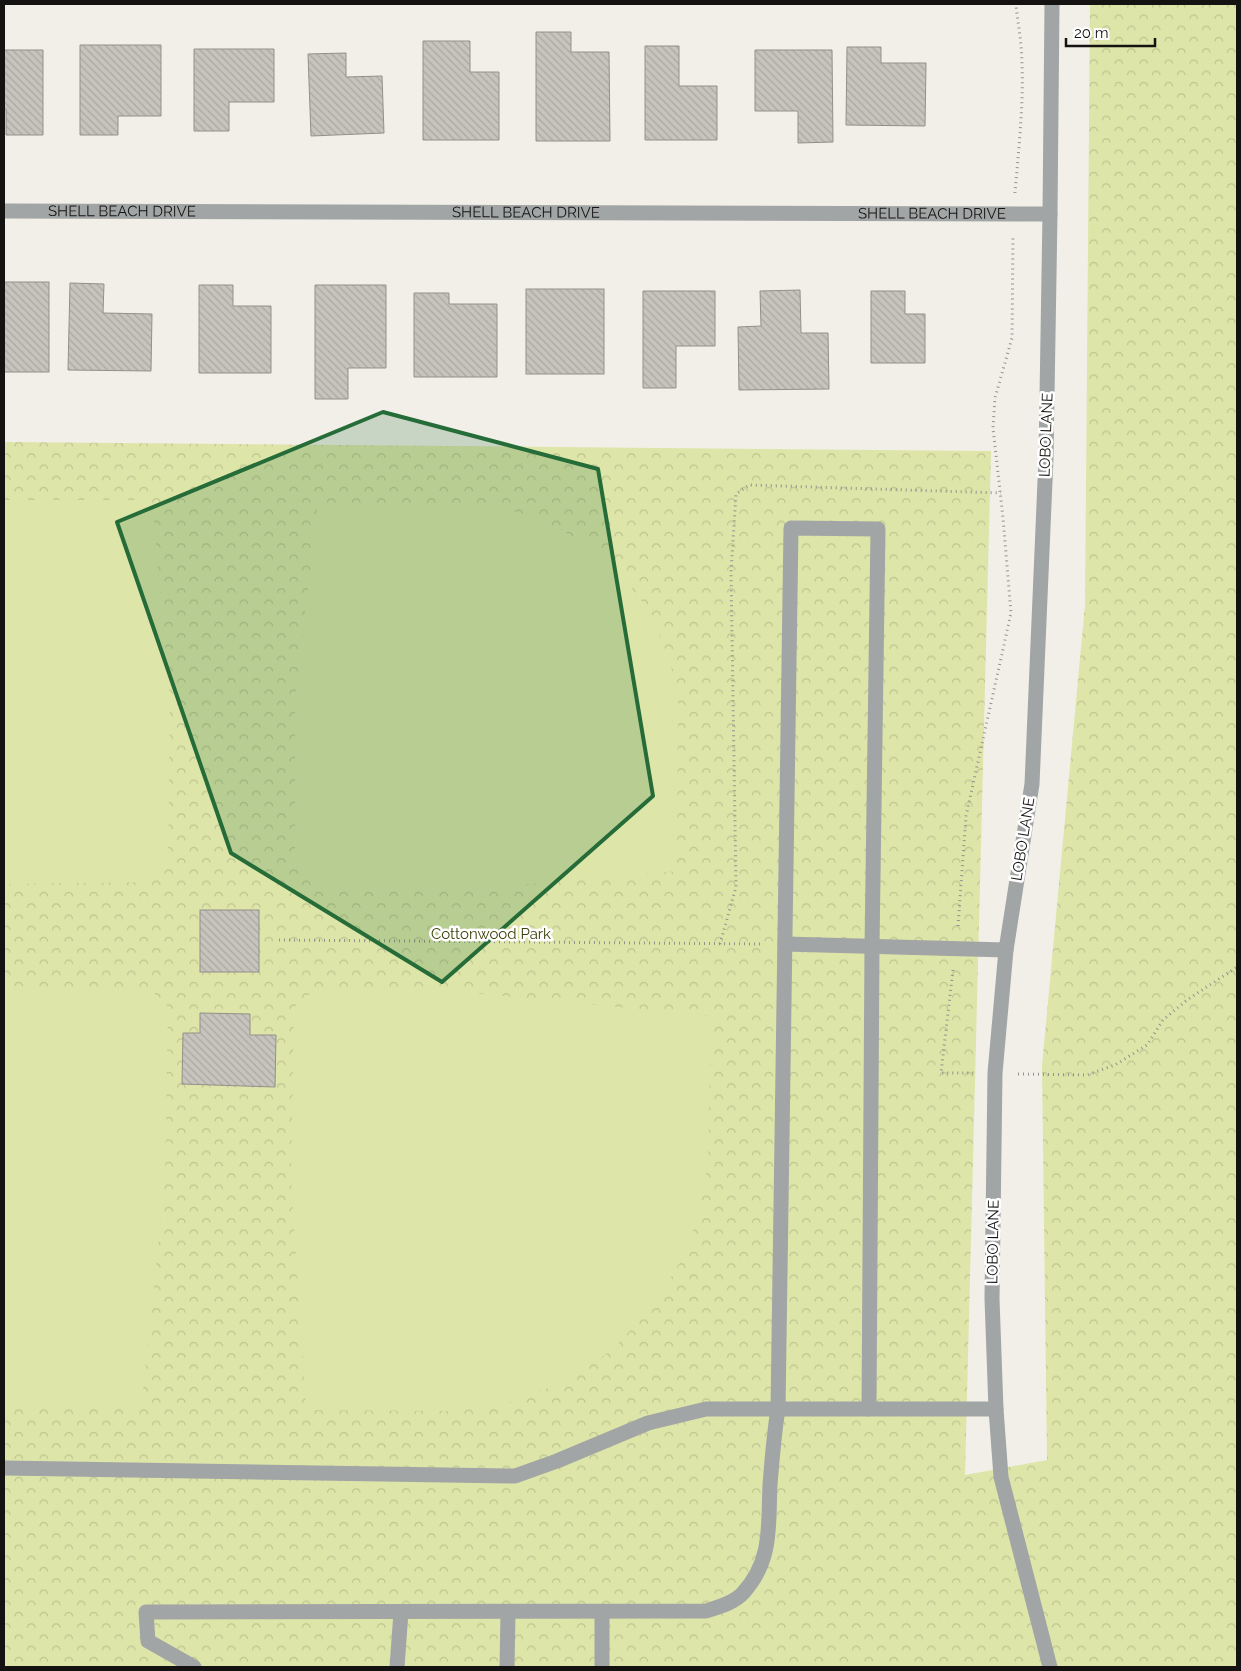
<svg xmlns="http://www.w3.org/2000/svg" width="1241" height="1671" font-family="Raleway,sans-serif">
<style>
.forest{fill:url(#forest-crowns)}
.pitch{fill:#dee5a9}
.building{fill:url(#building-back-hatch);stroke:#93908a}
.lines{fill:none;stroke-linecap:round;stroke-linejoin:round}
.path{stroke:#94928d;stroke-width:3;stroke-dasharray:1 4;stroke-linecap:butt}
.service{stroke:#a1a5a5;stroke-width:15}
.minor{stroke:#a1a5a5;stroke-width:15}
.tertiary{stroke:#a1a5a5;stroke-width:15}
.marked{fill:#256c39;fill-opacity:0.2;stroke:#256c39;stroke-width:4;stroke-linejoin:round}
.labels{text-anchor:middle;stroke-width:5;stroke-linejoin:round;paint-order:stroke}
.street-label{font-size:15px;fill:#141311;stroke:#fff}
.park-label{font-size:15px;fill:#3d4109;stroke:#fff}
</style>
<defs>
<pattern id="forest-crowns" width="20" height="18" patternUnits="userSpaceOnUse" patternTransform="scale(1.25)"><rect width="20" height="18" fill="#dee5a9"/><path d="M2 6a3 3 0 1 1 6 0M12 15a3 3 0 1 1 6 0" fill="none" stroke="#bec490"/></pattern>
<pattern id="building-back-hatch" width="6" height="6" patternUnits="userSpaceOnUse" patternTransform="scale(1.25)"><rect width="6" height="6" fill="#c7c4bd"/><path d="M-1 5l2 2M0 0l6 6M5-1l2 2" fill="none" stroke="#aaa8a1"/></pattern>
</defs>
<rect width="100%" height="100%" fill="#f2efe8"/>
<!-- forest -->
<polygon class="forest" points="1090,4 1237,4 1237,1667 4,1667 4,442 991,451 965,1475 1047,1460 1042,1066 1085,605"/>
<!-- pitch -->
<g class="pitch">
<polygon points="4,500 152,500 170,699 168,865 150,882 4,884"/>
<polygon points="318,503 485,506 533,516 578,539 619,572 650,612 670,661 678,702 677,871 475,889 313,886 295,864 295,699"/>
<polygon points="4,986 149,988 168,1007 165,1179 141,1409 4,1406"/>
<polygon points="312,992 471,993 711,1016 708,1163 699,1213 685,1254 656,1302 612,1350 565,1382 510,1402 459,1411 306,1410 291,1180 294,1007"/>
</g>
<!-- building -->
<g class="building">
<polygon points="536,32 571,32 571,52 609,52 610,141 536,141"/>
<polygon points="423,41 470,41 470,72 499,72 499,140 423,140"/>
<polygon points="80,45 161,45 161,116 118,116 118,135 80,135"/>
<polygon points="645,46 679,46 679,86 717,86 717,140 645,140"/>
<polygon points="847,47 881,47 881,63 926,63 925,126 846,125"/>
<polygon points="194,49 274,49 274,102 229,102 229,131 194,131"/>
<polygon points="4,50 43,50 43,135 6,135 6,109 4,109"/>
<polygon points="755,50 832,50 833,142 798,143 798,111 755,111"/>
<polygon points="346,53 346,77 382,76 384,133 311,136 308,54"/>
<rect x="4" y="282" width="45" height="90"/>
<polygon points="70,283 104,284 103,313 152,314 151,371 68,370"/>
<polygon points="199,285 233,285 233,306 271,306 271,373 199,373"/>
<polygon points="315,285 386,285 386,368 348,368 348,399 315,399"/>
<rect x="526" y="289" width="78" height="85"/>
<polygon points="800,290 801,333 828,333 829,389 739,390 738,327 761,326 760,291"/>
<polygon points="643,291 715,291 715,346 676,346 676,388 643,388"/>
<polygon points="871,291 905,291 905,314 925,314 925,363 871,363"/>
<polygon points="414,293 449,293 449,304 497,304 497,377 414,377"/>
<rect x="200" y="910" width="59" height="62"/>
<polygon points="200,1013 250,1014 250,1035 276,1035 275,1087 182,1084 183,1033 200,1033"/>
</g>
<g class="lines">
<!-- path -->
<g class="path">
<path d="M1015 193C1019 144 1025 94 1021 46 1020 32 1017 18 1016 4"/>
<polyline points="958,926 966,816 1011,613 1003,518 993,428 995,398 1012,338 1013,236"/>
<polyline points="279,940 764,944"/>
<polyline points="720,944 736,887 731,572 736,494 749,485 1001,493"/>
<polyline points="953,970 941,1073 974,1073"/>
<polyline points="1018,1074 1087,1075 1115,1065 1147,1045 1163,1020 1187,1000 1237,967"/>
</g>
<!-- service -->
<g class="service">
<polyline points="785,944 1006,950"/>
<polyline points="4,1468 515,1476 557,1461 648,1423 706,1409 996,1409"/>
<polyline points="602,1612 602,1667"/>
<path d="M194 1667 148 1641 146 1612 706 1611C718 1607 734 1603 743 1593 773 1560 768 1525 770 1485 772 1459 774 1434 778 1409L791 528 878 529 872 947 869 1409"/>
<polyline points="397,1667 401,1612"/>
<polyline points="507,1667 508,1612"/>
</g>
<!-- minor -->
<path class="minor" id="s1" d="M4 211 1050 214 1046 458 1032 784 1006 950 995 1073 992 1299 996 1409 1001 1477 1050 1667"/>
<!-- tertiary -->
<polyline class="tertiary" points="1050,214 1052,4"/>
</g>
<!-- marked area -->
<path class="marked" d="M383 412 598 469 653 796 442 982 231 853 117 522Z"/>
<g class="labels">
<!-- street labels -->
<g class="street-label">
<text dy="5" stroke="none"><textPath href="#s1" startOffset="118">SHELL BEACH DRIVE</textPath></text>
<text dy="5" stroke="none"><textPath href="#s1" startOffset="522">SHELL BEACH DRIVE</textPath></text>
<text dy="5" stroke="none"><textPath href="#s1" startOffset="928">SHELL BEACH DRIVE</textPath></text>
<text transform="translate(1046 435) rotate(-88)" y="5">LOBO LANE</text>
<text transform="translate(1023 839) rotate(-81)" y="5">LOBO LANE</text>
<text transform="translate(993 1242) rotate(-89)" y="5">LOBO LANE</text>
</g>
<!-- park labels -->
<g class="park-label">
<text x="491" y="939">Cottonwood Park</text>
</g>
</g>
<!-- border -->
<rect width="1241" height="1671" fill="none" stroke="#141311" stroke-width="10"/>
<!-- scale -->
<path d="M1066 38v8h89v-8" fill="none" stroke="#141311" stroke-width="2.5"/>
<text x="1074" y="38" font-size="15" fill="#141311" stroke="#ffffff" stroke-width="4" paint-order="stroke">20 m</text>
</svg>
